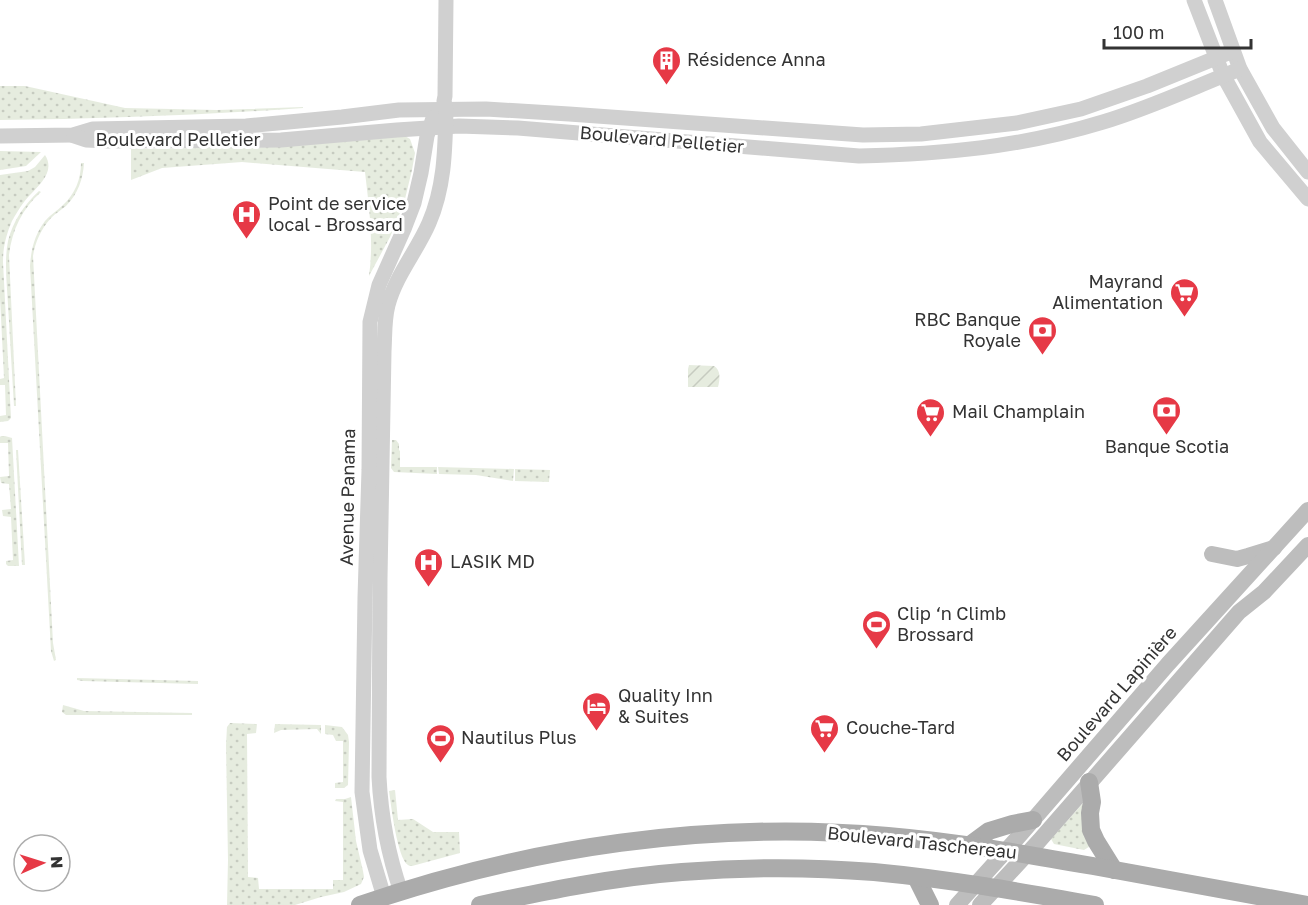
<svg xmlns="http://www.w3.org/2000/svg" width="1308" height="905" font-family="'Golos Text',sans-serif">
<style>
.grass{fill:url(#grass-dots)}
.garden{fill:url(#garden-furrows)}
.lines{fill:none;stroke-linecap:round;stroke-linejoin:round}
.tertiary{stroke:#d0d0d0;stroke-width:15}
.secondary{stroke:#bdbdbd;stroke-width:16}
.primary{stroke:#ababab;stroke-width:18}
.labels{text-anchor:middle;stroke-width:6;stroke-linejoin:round;paint-order:stroke}
.poi-label{font-size:18px;fill:#333;stroke:#fff;text-anchor:start}
.street-label{font-size:18px;fill:#333;stroke:#fff}
</style>
<defs>
<pattern id="grass-dots" width="8" height="8" patternUnits="userSpaceOnUse" patternTransform="scale(1.5)"><rect width="8" height="8" fill="#e6ecdf"/><path d="M2 2h.1M6 6h.1" fill="none" stroke="#c6cbc0" stroke-width="1.8" stroke-linecap="round"/></pattern>
<pattern id="garden-furrows" width="10" height="10" patternUnits="userSpaceOnUse" patternTransform="scale(1.5)"><rect width="10" height="10" fill="#e6ecdf"/><path d="M-1 1l2-2M0 10L10 0M9 11l2-2" fill="none" stroke="#c6cbc0"/></pattern>
</defs>
<rect width="100%" height="100%" fill="#fff"/>
<!-- grass -->
<g class="grass">
<path d="M0 86H25L125 108 217 110 303 107V108C202 115 101 119 0 120Z"/>
<path d="M405 136 410 139 415 153 412 170 404 203 390 237 369 276C374 242 369 207 365 172L242 162 162 168 131 180V149L275 147Z"/>
<polygon points="0,151 41,152 26,166 0,170"/>
<path d="M45 155C55 171 41 183 30 195 23 202 17 212 12 221 6 235 3 247 3 262L11 418 8 421 0 422V416L6 415 5 385H0V379L4 378 0 297V175L28 171 35 167Z"/>
<path d="M81 163H84C83 179 78 194 66 206 61 210 56 213 51 218 41 229 35 242 33 256L53 643 56 660 54 661 51 651 30 266C31 249 35 234 45 221 50 215 57 211 63 205 75 194 81 179 81 163Z"/>
<path d="M39 191 41 192C22 209 12 230 9 255L16 406H14C12 373 10 339 8 305 7 284 4 261 8 241 13 221 24 205 39 191Z"/>
<polygon points="1,436 5,436 12,438 19,566 8,566 6,564 6,561 13,560 11,517 3,516 2,510 11,509 9,484 1,483 0,477 9,476 8,443 0,443 0,437"/>
<polygon points="392,440 396,440 399,444 399,450 400,451 400,467 437,467 437,474 394,472 391,468"/>
<polygon points="16,450 18,450 25,565 22,565"/>
<polygon points="438,467 514,469 513,481 476,475 439,474"/>
<polygon points="515,469 550,470 549,482 515,481"/>
<polygon points="77,678 198,681 198,684 83,681 77,680"/>
<polygon points="63,705 84,711 192,713 192,715 66,715 62,712"/>
<polygon points="230,723 257,724 256,733 247,734 248,877 258,878 259,889 333,889 333,880 343,880 343,802 335,801 336,799 345,799 351,797 356,841 363,871 364,877 361,884 344,892 321,897 295,905 227,905 228,860 226,745 227,727"/>
<polygon points="275,724 321,725 321,734 317,729 281,730 274,733"/>
<polygon points="325,725 342,727 348,735 349,742 348,785 344,788 335,788 335,783 343,782 343,741 336,741 333,735 325,734"/>
<path d="M395 790 398 820 413 819 433 832H459L460 853 412 866C411 866 409 866 408 865 397 858 391 804 389 791Z"/>
<polygon points="1084,802 1092,845 1084,850 1054,844 1051,839"/>
</g>
<!-- garden -->
<path class="garden" d="M689 365 714 366C721 370 720 380 718 387H688V369Z"/>
<g class="lines">
<!-- tertiary -->
<g class="tertiary">
<polyline points="1194,0 1223,75 1260,142 1308,199"/>
<polyline points="1215,0 1240,69 1273,128 1308,172"/>
<polyline points="0,136 73,135 93,129 246,126 342,117 399,110 486,109 569,114 863,135 921,134 1017,123 1081,109 1147,86 1233,51"/>
<path d="M74 136 86 140 109 141 281 140 397 130 459 126 518 128 859 156C944 154 1021 147 1103 122 1150 108 1194 87 1240 69"/>
<path d="M401 892C388 854 381 817 379 777L380 578 384 351C385 336 384 320 388 305 396 275 417 251 429 223 445 186 445 148 446 110L444 101 445 96 446 0"/>
<polyline points="384,897 370,850 362,792 365,597 369,470 370,322 379,285 404,229 414,203 421,173 427,136 433,118"/>
</g>
<!-- secondary -->
<g class="secondary">
<polyline points="1212,554 1237,559 1248,556 1274,548"/>
<polyline points="957,905 1020,835 1168,664 1308,510"/>
<polyline points="980,905 1039,841 1239,612 1264,592 1308,545"/>
</g>
<!-- primary -->
<g class="primary">
<polyline points="1089,782 1092,802 1090,813 1091,830 1096,841 1114,870"/>
<polyline points="970,845 989,831 1012,824 1033,820"/>
<polyline points="916,877 930,905"/>
<path d="M360 905C528 847 710 820 888 836 957 842 1025 854 1093 866 1165 879 1236 892 1307 905"/>
<path d="M480 905C547 891 614 877 682 872 745 867 812 867 874 872 948 879 1022 892 1095 905"/>
</g>
</g>
<!-- icons -->
<defs>
<symbol id="building-pin" viewBox="-11 -11 22 30"><path d="M0 17L-7.5 6A9.5 9.5 0 1 1 7.5 6Z" fill="#e63946" stroke="#fff"/><path d="M-4-6H4V6H1V3H-1V6H-4ZM-2.5-4.3h1.7v1.8h-1.7ZM.8-4.3h1.7v1.8H.8ZM-2.5-1h1.7V.8h-1.7ZM.8-1h1.7V.8H.8Z" fill="#fff"/></symbol>
<symbol id="hospital-pin" viewBox="-11 -11 22 30"><path d="M0 17L-7.5 6A9.5 9.5 0 1 1 7.5 6Z" fill="#e63946" stroke="#fff"/><path d="M-5-5h3v3.5h4V-5h3V5h-3V1.5h-4V5h-3Z" fill="#fff"/></symbol>
<symbol id="supermarket-pin" viewBox="-11 -11 22 30"><path d="M0 17L-7.5 6A9.5 9.5 0 1 1 7.5 6Z" fill="#e63946" stroke="#fff"/><path d="M-6-5.5h2.5l.6 2H6L4.5 2H-2.5L-4.4-4H-6ZM-1.5 3.2a1.3 1.3 0 1 0 .1 0ZM3 3.2a1.3 1.3 0 1 0 .1 0Z" fill="#fff"/></symbol>
<symbol id="bank-pin" viewBox="-11 -11 22 30"><path d="M0 17L-7.5 6A9.5 9.5 0 1 1 7.5 6Z" fill="#e63946" stroke="#fff"/><path d="M-6-4H6V4H-6ZM0-2.3a2.3 2.3 0 1 0 0 4.6a2.3 2.3 0 1 0 0-4.6Z" fill="#fff"/></symbol>
<symbol id="stadium-pin" viewBox="-11 -11 22 30"><path d="M0 17L-7.5 6A9.5 9.5 0 1 1 7.5 6Z" fill="#e63946" stroke="#fff"/><path d="M0-5a6.5 5 0 1 0 0 10a6.5 5 0 1 0 0-10ZM-3.5-1.8h7v3.6h-7Z" fill="#fff"/></symbol>
<symbol id="hotel-pin" viewBox="-11 -11 22 30"><path d="M0 17L-7.5 6A9.5 9.5 0 1 1 7.5 6Z" fill="#e63946" stroke="#fff"/><path d="M-6-4.5h1.5V1H6V5H4.5V3h-9V5H-6ZM-4 0a1.8 1.8 0 1 1 3.6 0ZM.5 0V-2.5h3Q6-2.5 6 0Z" fill="#fff"/></symbol>
</defs>
<g fill-rule="evenodd">
<use href="#building-pin" x="650" y="44" width="33" height="45"/>
<use href="#hospital-pin" x="230" y="198" width="33" height="45"/>
<use href="#supermarket-pin" x="1168" y="276" width="33" height="45"/>
<use href="#bank-pin" x="1026" y="314" width="33" height="45"/>
<use href="#bank-pin" x="1150" y="394" width="33" height="45"/>
<use href="#supermarket-pin" x="914" y="396" width="33" height="45"/>
<use href="#hospital-pin" x="412" y="546" width="33" height="45"/>
<use href="#stadium-pin" x="860" y="608" width="33" height="45"/>
<use href="#hotel-pin" x="580" y="690" width="33" height="45"/>
<use href="#supermarket-pin" x="808" y="712" width="33" height="45"/>
<use href="#stadium-pin" x="424" y="722" width="33" height="45"/>
</g>
<g class="labels">
<!-- poi labels -->
<g class="poi-label">
<text x="687" y="66">Résidence Anna</text>
<text x="268" y="210">Point de service<tspan x="268" dy="21">local - Brossard</tspan></text>
<text x="1163" y="288" text-anchor="end">Mayrand<tspan x="1163" dy="21">Alimentation</tspan></text>
<text x="1021" y="326" text-anchor="end">RBC Banque<tspan x="1021" dy="21">Royale</tspan></text>
<text x="952" y="418">Mail Champlain</text>
<text x="1167" y="453" text-anchor="middle">Banque Scotia</text>
<text x="450" y="568">LASIK MD</text>
<text x="897" y="620">Clip ‘n Climb<tspan x="897" dy="21">Brossard</tspan></text>
<text x="618" y="702">Quality Inn<tspan x="618" dy="21">&amp; Suites</tspan></text>
<text x="846" y="734">Couche-Tard</text>
<text x="461" y="744">Nautilus Plus</text>
</g>
<!-- street labels -->
<g class="street-label">
<text x="178" y="146">Boulevard Pelletier</text>
<text transform="translate(662 140) rotate(5)" y="6">Boulevard Pelletier</text>
<text transform="translate(348 497) rotate(-89)" y="6">Avenue Panama</text>
<text transform="translate(1117 694) rotate(-49)" y="6">Boulevard Lapinière</text>
<text transform="translate(922 843) rotate(6)" y="6">Boulevard Taschereau</text>
</g>
</g>
<!-- north arrow -->
<g transform="translate(42 863) rotate(87)"><circle r="28" fill="#ffffff" stroke="#adadad" stroke-width="1.5"/>
<path d="M0-4.5L10 22L0 15L-10 22Z" fill="#e63946"/>
<text y="-9" font-size="16" font-weight="bold" text-anchor="middle" fill="#333333">N</text>
</g>
<!-- scale -->
<path d="M1104 39v9h147v-9" fill="none" stroke="#333333" stroke-width="3"/>
<text x="1113" y="39" font-size="18" fill="#333333" stroke="#ffffff" stroke-width="4.5" paint-order="stroke">100 m</text>
</svg>
